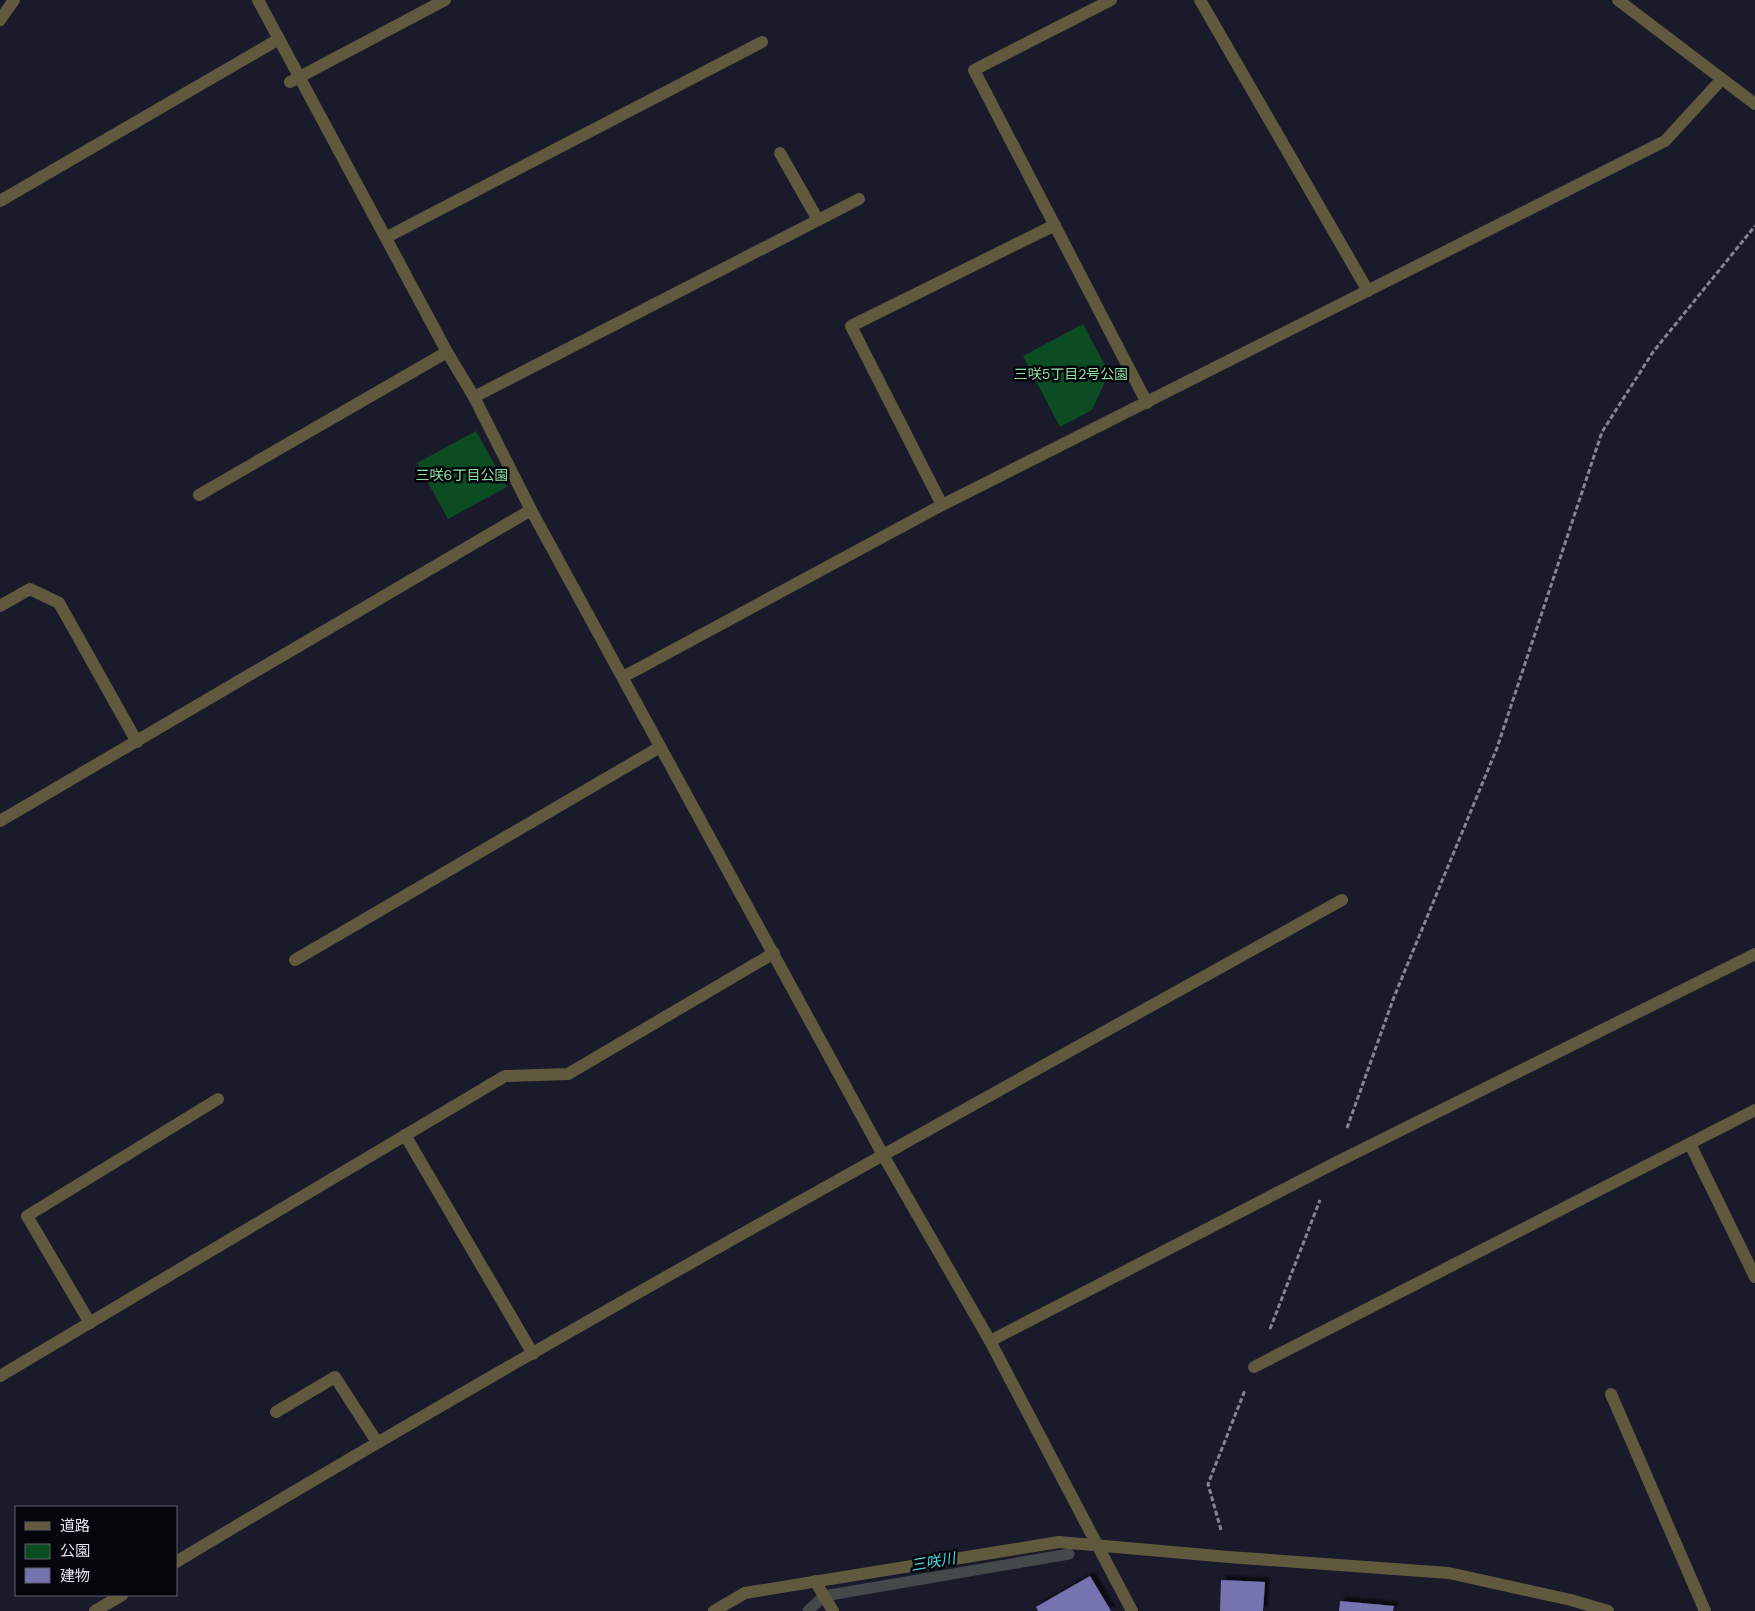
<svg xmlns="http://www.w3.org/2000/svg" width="1755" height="1611" font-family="'DM Sans','Noto Sans JP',sans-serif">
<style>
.green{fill:#0b4c23}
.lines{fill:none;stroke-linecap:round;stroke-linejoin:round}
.stream{stroke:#44494c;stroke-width:11}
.building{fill:#7673b1;filter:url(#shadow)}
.path{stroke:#848593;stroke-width:3;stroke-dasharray:5 2.5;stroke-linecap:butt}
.service{stroke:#61593e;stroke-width:12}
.minor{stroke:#61593e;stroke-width:12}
.labels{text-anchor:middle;stroke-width:5;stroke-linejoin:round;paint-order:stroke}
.park-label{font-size:14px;fill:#8be19f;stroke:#05060c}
.water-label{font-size:15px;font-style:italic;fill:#40dade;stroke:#05060c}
</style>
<defs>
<filter id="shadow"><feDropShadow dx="4.5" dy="-4.5" stdDeviation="1" flood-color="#0009"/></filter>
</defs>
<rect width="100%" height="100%" fill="#191a2a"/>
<!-- green -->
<g class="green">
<polygon points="1083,324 1109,373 1092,410 1060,427 1023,356"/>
<polygon points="476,431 507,487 448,519 417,463"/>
</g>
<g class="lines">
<!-- stream -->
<polyline class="stream" points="808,1611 824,1596 1069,1554"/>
</g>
<!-- building -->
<g class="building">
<polygon points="1090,1576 1111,1611 1038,1611 1036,1607"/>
<polygon points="1221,1580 1265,1582 1263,1611 1220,1611"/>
<polygon points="1340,1601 1394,1606 1393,1611 1339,1611"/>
</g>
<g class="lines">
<!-- path -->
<g class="path">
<polyline points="1347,1128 1394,997 1497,748 1602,432 1653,352 1755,226"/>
<polyline points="1270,1329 1320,1200"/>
<polyline points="1221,1530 1208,1484 1245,1390"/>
</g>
<!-- service -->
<g class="service">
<polyline points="0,20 14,0"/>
<polyline points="0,201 279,39"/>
<polyline points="295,960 660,747"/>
</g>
<!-- minor -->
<g class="minor">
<polyline points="258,0 447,352 474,397 531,510 883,1155 990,1341 1132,1611"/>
<polyline points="1111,0 974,70 1147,403"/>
<polyline points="1200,0 1368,291"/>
<polyline points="1618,0 1755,104"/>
<polyline points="290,82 445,0"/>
<polyline points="780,153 818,220"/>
<polyline points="387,237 762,42"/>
<polyline points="474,397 859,199"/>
<polyline points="199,495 447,352"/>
<polyline points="942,505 851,326 1055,225"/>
<polyline points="0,606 30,589 59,603 137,742"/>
<polyline points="623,677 942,505 1665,141 1721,80"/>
<polyline points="0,821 531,510"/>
<polyline points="405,1135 533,1354"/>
<polyline points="1690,1144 1755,1277"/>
<polyline points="90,1323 27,1216 218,1099"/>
<polyline points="990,1341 1335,1163 1755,954"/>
<polyline points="1254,1367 1755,1110"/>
<polyline points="0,1376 505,1076 568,1074 774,953"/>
<polyline points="1611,1394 1705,1611"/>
<polyline points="276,1412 335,1377 377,1442"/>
<path d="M176 1562C559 1332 951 1117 1342 900"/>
<polyline points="815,1581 833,1611"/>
<polyline points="95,1611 122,1595"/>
<polyline points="714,1611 745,1593 1059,1542 1229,1557 1449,1573 1571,1600 1608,1611"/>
</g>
</g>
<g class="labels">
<!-- park labels -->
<g class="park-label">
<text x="1071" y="379">三咲5丁目2号公園</text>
<text x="462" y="480">三咲6丁目公園</text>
</g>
<!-- water labels -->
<g class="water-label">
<text transform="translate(933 1562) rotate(-10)" y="5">三咲川</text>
</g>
</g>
<!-- legend -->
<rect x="15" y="1506" width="162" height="90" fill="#05060c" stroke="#5e5f67"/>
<rect x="25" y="1522" width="25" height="8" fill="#61593e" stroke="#5e5f67"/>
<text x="60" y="1531" font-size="15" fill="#e3e4f0">道路</text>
<rect x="25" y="1544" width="25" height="15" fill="#0b4c23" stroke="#5e5f67"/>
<text x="60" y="1556" font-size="15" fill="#e3e4f0">公園</text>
<rect x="25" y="1568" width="25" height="15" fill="#7673b1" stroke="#5e5f67"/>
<text x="60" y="1581" font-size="15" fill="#e3e4f0">建物</text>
</svg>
